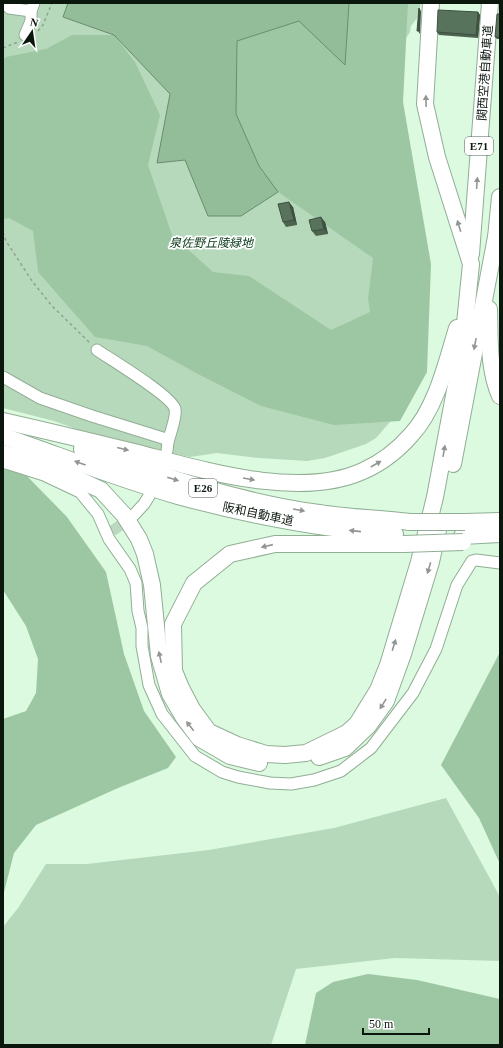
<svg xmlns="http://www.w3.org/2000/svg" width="503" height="1048" font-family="'Times New Roman','Noto Sans JP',serif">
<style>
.green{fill:#b7d9bb}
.forest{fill:#9dc7a3}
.water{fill:#93bd99;stroke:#6a8b6f}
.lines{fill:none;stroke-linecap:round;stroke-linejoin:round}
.minor-tunnel{stroke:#bcd8c0;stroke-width:11;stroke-dasharray:11 5.5;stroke-linecap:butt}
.minor-casing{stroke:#91ae95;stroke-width:13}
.highway-casing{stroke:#91ae95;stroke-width:18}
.path{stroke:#8da490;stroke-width:1.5;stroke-dasharray:3 3;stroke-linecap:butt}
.minor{stroke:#fff;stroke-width:11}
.highway{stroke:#fff;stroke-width:16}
.highway-bridge-casing{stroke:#91ae95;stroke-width:18;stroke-linecap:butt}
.highway-bridge{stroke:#fff;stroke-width:16}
.wall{fill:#4c634f}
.shaded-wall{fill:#3e5040}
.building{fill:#58735c;stroke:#3e5040}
.oneway{fill:#919692}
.labels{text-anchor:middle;stroke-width:3.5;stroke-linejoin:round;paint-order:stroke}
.shield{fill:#fff;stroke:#545c56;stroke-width:1}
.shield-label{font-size:11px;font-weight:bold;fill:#0b160d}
.street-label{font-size:12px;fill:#0b160d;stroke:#fff}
.park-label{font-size:12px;font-style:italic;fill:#053715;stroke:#fff}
</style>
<rect width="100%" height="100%" fill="#dbfadf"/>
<!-- green -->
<g class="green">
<polygon points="3,3 421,3 418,17 411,26 410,32 403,43 396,415 376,438 366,444 325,458 307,461 259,458 217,453 190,457 153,449 79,430 54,421 3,408"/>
<polygon points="446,798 500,897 500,961 395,958 296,969 271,1045 3,1045 3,927 18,908 46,864 87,864 209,850 334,828"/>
</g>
<!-- forest -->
<g class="forest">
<polygon points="349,3 408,3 403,102 431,264 427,372 400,421 334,425 261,406 196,373 147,346 95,337 38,272 33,231 9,218 3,219 3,61 6,57 46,49 72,35 114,35 135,62 160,115 148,165 172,235 213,272 249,276 331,330 370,312 368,299 373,258 278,192 259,166 236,114 237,41 299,21 345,64"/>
<polygon points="3,469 24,473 67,517 106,572 124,654 144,711 176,757 168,768 118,788 36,825 14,853 3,896 3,719 26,711 36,693 38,659 26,626 3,590"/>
<polygon points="500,652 500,864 479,818 441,765"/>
<polygon points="368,974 417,980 500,999 500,1045 305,1045 316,993 333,982"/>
</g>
<!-- water -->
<polygon class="water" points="68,3 349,3 345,65 299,21 237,41 236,114 259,166 278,192 241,216 208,216 185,160 157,163 170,94 114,35 63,17"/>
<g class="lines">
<!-- minor-tunnel -->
<polyline class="minor-tunnel" points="112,531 131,518"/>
<defs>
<g id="minor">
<polyline points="6,3 9,8 31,11 34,3"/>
<polyline points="25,35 31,21 31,11"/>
<path d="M97 350C110 359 172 396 175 409 177 416 170 434 168 442"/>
<polyline points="3,377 40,398 92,416 166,439 168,442 167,451"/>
<polyline points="3,462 44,475 80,492 98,514 109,539 130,569 136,583 138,611 142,628 142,646 149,685 162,714 195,756 222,772 238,777 270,783 291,784 314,780 341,771 371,748 413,693 436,649 457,585 472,561 476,560 500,563"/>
<polyline points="131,518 144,504 149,496"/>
</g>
<g id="highway">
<polyline points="495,248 500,197"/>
<polyline points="471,254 490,3"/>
<path d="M489 309C490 339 488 368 500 396"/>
<path d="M3 421C48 431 93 442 138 453 203 470 299 500 363 471 381 463 398 450 411 435 436 409 447 361 457 328"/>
<path d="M3 436C61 456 119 479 178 496 248 515 321 530 395 534"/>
<path d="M82 449C160 475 238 502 319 513 349 518 380 518 410 522"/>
<polyline points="3,453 56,469 101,490 124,515 139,539 145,554 152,585 159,656 170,694 184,718 199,738 230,756 259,763"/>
<polyline points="453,464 496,237"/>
<polyline points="465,522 500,521"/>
<polyline points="462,536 500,534"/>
<polyline points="404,544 275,544 230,554 194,583 173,624 174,671 181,688 192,709 209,732 237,745 266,754 285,755 306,753 347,733 357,724 378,690 388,665 419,562 435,497 462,353 471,264 437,157 425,104 431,3"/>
<polyline points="319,757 345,748 368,726 386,701 403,654 431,562 438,530"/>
</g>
</defs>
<!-- minor casing -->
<use href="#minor" class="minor-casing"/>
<!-- highway casing -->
<use href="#highway" class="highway-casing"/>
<!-- path -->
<g class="path">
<polyline points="38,31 43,25 52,3"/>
<polyline points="3,48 18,42"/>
<polyline points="3,232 6,241 32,281 52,306 90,343"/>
</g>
<!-- minor -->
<use href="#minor" class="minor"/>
<!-- highway -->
<use href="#highway" class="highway"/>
<defs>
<g id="highway-bridge">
<polyline points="410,522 465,522"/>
<polyline points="404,544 463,542"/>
</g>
</defs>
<!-- highway-bridge casing -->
<use href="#highway-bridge" class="highway-bridge-casing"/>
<!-- highway-bridge -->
<use href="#highway-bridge" class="highway-bridge"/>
</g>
<!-- wall -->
<g class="wall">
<polygon points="478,12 480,15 478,38 439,35 437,32"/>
<polygon points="500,14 500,39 497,39 495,37"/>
<polygon points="293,207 297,225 286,227 283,222"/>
<polygon points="325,222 328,234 316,236 312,231"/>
</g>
<!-- shaded-wall -->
<g class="shaded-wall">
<polygon points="419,8 421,11 420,34 418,31"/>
<polygon points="478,12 480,15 478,38 476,35"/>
<polygon points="289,202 293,207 297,225 294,220"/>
<polygon points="321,217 325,222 328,234 324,229"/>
</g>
<!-- building -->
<g class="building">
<polygon points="419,8 418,31 417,31"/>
<polygon points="438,10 478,12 476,35 437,32"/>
<polygon points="497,14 500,14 500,37 495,37"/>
<polygon points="289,202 294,220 283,222 278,204"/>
<polygon points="321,217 324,229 312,231 309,220"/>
</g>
<!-- one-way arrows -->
<defs><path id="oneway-solid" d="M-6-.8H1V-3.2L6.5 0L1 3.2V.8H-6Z"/></defs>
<g class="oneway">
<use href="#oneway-solid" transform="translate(426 101) rotate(-91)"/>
<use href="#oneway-solid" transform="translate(477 183) rotate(-86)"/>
<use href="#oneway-solid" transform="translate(459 226) rotate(-107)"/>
<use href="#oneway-solid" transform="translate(475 344) rotate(101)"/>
<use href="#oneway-solid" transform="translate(123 449) rotate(14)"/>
<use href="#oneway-solid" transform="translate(444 451) rotate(-80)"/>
<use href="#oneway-solid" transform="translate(80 463) rotate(-160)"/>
<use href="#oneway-solid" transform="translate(376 464) rotate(-30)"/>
<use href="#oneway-solid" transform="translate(173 479) rotate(17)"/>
<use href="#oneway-solid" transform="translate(249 479) rotate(10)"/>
<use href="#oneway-solid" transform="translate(299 510) rotate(10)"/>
<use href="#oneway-solid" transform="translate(355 531) rotate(-174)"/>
<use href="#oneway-solid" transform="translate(267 546) rotate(167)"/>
<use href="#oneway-solid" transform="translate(429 568) rotate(106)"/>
<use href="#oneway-solid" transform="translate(394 645) rotate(-73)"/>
<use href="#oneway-solid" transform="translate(160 657) rotate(-102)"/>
<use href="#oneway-solid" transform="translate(383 704) rotate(122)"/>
<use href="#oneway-solid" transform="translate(190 726) rotate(-128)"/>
</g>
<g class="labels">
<!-- shield labels -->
<g class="shield">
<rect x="465" y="137" width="28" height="18" rx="3"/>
<rect x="189" y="479" width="28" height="18" rx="3"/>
</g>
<g class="shield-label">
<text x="479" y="150">E71</text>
<text x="203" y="492">E26</text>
</g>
<!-- street labels -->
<g class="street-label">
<text transform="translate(485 73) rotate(-86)" y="4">関西空港自動車道</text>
<text transform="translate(258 514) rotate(12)" y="4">阪和自動車道</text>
</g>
<!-- park labels -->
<g class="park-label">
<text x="211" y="247">泉佐野丘陵緑地</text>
</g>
</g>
<!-- border -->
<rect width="503" height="1048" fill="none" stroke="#0b160d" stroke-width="8"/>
<!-- north arrow -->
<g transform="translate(32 32) rotate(13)" stroke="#ffffff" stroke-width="3" paint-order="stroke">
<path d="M0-3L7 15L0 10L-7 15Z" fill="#0b160d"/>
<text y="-6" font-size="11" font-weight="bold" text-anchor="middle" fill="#0b160d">N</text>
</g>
<!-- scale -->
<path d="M363 1028v6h66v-6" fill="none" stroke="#0b160d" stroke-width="2"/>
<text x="369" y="1028" font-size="12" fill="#0b160d" stroke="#ffffff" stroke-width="3" paint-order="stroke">50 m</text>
</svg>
